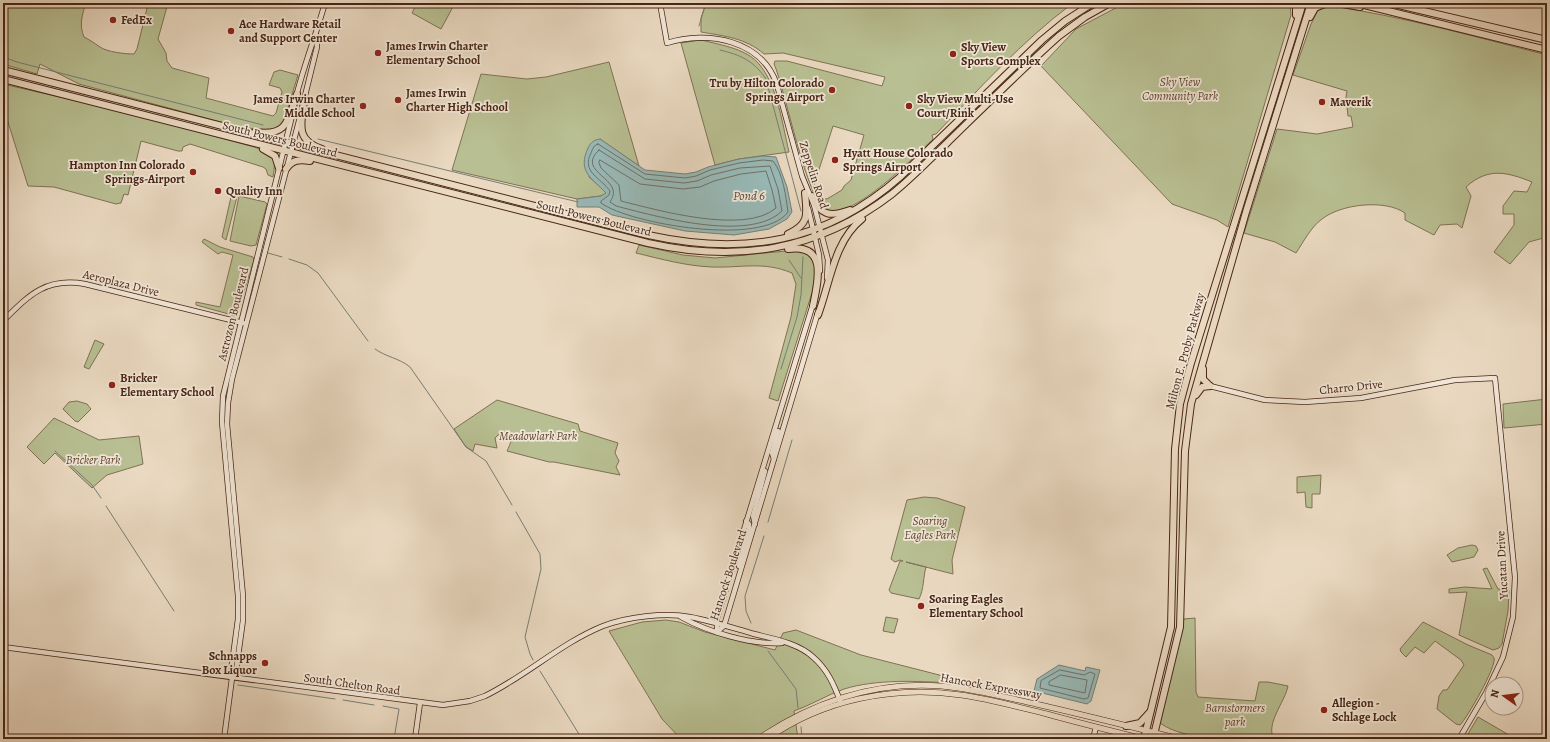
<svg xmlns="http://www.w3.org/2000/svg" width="1550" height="742" font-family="Alegreya,serif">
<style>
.green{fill:#b8bf92;stroke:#807254;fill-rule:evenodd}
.water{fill:#98b9b7;stroke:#787e76}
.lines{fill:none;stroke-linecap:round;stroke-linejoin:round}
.shore{stroke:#707066;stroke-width:1}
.stream{stroke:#787e76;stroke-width:1}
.secondary-casing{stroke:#492615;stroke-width:6}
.primary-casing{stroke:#492615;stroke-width:6}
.highway-casing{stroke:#492615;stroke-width:8}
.secondary{stroke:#f1e6d7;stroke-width:4.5}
.primary{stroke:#ead9c1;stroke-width:5}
.highway{stroke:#ead9c1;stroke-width:6}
.poi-dot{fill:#8f2418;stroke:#f1e6d7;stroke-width:1.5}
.labels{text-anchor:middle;stroke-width:3.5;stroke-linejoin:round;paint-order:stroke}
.poi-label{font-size:12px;font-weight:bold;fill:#492615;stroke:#f1e6d7;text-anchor:start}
.park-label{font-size:12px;font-style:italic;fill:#5f452e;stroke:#f1e6d7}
.street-label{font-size:12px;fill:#492615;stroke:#f1e6d7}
.water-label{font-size:13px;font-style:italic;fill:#5d4b3e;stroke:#f1e6d7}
</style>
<rect width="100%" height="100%" fill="#ead9c1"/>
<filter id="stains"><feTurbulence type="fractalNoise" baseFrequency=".005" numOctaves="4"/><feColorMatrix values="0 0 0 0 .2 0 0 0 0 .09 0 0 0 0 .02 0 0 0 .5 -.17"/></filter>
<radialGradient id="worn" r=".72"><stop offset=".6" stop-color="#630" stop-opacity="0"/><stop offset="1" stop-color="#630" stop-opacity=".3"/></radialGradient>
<!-- green -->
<g class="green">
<path d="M3 3H86C82 15 79 25 84 37 90 40 94 43 100 47 107 52 125 54 134 54L137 49 148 4 157 7 158 3H168L158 39 166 53 167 61 172 68 209 78 206 98 273 116 276 113 282 92 280 88 269 85 274 72 280 70 298 75 284 121 281 127 275 130H259L232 125 79 84 40 64 37 74 3 64Z"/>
<polygon points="417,3 455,3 441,29 412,13"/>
<path d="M706 3H1073C1022 41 979 89 936 134L932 135 933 139C915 156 854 219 827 211 807 204 785 88 774 64L775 61H787L882 86 885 77 783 53 764 54C746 38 724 36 701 32V18ZM833 126 864 135 851 180 844 186 842 190 827 199 820 198 814 185Z"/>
<polygon points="1125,3 1290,3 1291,15 1228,227 1217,220 1172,204 1041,66 1076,29"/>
<path d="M1332 6C1405 17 1476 37 1547 55V237L1529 242 1510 264 1494 252 1514 225V214H1503V206L1514 191 1527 192 1532 182C1507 172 1488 167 1466 187L1471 196 1462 228 1457 224 1440 225 1434 235 1405 220V213C1385 199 1341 204 1322 219 1311 227 1304 241 1296 253L1275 242 1244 233 1277 129 1317 134 1353 127 1351 116H1348L1346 97 1347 91 1293 75 1311 24 1318 10Z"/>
<path d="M701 40C717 44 736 47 750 56 776 73 782 123 789 152L739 159 715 165 681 43Z"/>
<polygon points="609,62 639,166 600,139 589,177 607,193 601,196 577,199 452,170 481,74 527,79 546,77"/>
<path d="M3 84 129 113 254 147C272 154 277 156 273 177L268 175 266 169 263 167 190 144 183 147 182 151H178L141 141 128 195 124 194 121 203 116 204 54 187 28 186 3 106Z"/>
<polygon points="233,188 239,189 226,240 222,237"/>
<polygon points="239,196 265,202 267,204 256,245 251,246 230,241"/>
<polygon points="204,239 220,247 253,257 254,260 236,316 196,305 196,302 220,307 233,255 222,252 218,254 202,242"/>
<path d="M639 245 683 255 715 258 796 250 807 252 814 260 816 280 778 401 769 398 791 317 796 284 792 273C763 261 742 268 712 267 686 266 661 259 636 253Z"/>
<polygon points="95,340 104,344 89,369 84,367"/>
<polygon points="1547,399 1547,424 1504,428 1503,404"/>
<path d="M497 400 578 424 580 431 618 443 615 453 619 461 616 467 620 475 554 462H549L507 451C510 444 515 437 504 433L498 435 495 438 497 448 475 444 473 451 466 447 454 429Z"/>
<polygon points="77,401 87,404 91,409 78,422 75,421 63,409 69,402"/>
<polygon points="54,418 99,440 139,436 143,464 107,475 92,488 55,453 44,464 27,447"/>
<polygon points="1321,475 1320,494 1312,494 1312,508 1306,507 1305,492 1297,493 1297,477"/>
<path d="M924 497 937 498 965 507 952 560 953 574 906 562 926 567C923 578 924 589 919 599L891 593 889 590 900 561H903L900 560 895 562 891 559 907 500Z"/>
<polygon points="1472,545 1476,546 1478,550 1474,557 1452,562 1447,555 1458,548"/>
<polygon points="1487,568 1498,589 1509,590 1508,611 1502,644 1499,648 1493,650 1459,635 1467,592 1449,593 1449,589 1465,587 1492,589 1483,569"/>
<polygon points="886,617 898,619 894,633 883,631"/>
<path d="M1195 618 1196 692 1198 697 1255 701 1259 682H1268L1288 686C1285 702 1265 724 1274 739 1240 739 1186 742 1160 723L1184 619Z"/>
<path d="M666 620 679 622 705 632 775 650 783 633 796 630 861 655 955 679 951 683C917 681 877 679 844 689 827 695 811 705 794 711L798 739H681L662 719 609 631 642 622Z"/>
<path d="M1423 622 1468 645 1492 655 1494 658C1497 666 1467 718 1460 725L1456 724 1437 709 1439 696 1443 690H1447L1464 665 1461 660 1435 641 1424 653 1415 647 1406 657 1401 652 1400 649Z"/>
<polygon points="1478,717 1516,739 1465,739"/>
</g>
<!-- water -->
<g class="water">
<path d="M600 139 645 170 685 174 696 172 708 167 739 159 763 156 776 157 787 187 792 212 787 219 769 229 734 235 685 231 612 215 599 207H577V199L601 196 606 193C592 178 577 172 588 148 591 142 594 140 600 139Z"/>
<polygon points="1059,665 1085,671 1086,667 1100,670 1091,701 1087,704 1034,691 1037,679"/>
</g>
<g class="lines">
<!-- shore -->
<g class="shore">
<path d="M598 144 645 174 685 178 696 176 710 170 739 163 763 160 773 161C783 173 786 197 788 212 763 247 630 224 601 203V201L609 195 610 191C601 178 581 172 591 153 593 148 594 145 598 144Z"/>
<path d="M599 150 645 179 684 183 697 181 711 175 740 168 770 166 778 189 782 211C749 243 655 216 616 206L610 202C627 178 574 173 599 150Z"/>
<path d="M600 160 640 184 683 189 700 187 714 181 741 174 766 171 772 190 776 208C745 235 657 210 621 201L619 185 601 168 599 163Z"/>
<polygon points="1060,670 1084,675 1090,672 1095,674 1088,698 1084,699 1040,688 1041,681"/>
<polygon points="1061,675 1087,680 1085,693 1049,685 1049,682"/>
</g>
<!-- stream -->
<g class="stream">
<polyline points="699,26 706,3"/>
<path d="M720 50C741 55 754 61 766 79L801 211"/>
<polyline points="3,57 17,62 263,125"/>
<polyline points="318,139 578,202"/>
<polyline points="268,253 282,257"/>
<polyline points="289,259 307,265 318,273 368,341"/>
<polyline points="789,260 801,278"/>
<path d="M375 349C386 357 399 358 410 367L466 447 486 461 512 505"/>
<polyline points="781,369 797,317 801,295 803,257"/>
<polyline points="55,451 92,485 101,498"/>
<polyline points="106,506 174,611"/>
<polyline points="516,512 540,554 541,569 525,637 530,654 533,660"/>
<polyline points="768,522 792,440"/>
<polyline points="751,623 746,611 745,596 764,536"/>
<polyline points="768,651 796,689 798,708"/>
<polyline points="540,671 582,739"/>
<polyline points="238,685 335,699"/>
<polyline points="343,700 374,705"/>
<polyline points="383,706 399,709 394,739"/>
<polyline points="801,727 802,739"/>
</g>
<defs>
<g id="secondary">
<path d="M660 3 667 43C708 30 762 40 777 85L802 176 814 205 828 260 827 278"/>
<path d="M296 97C304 65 316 35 325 3"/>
<polyline points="303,104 317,47 316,35"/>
<polyline points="808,208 819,255 820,271"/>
<path d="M3 321C29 295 46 277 85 284L243 323"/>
<polyline points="1210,386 1265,400 1305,402 1361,398 1455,380 1495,378 1515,577 1513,617 1503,657 1486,693 1459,739"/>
<polyline points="774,459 772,453 778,431"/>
<polyline points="755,524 753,516 765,471"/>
<polyline points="739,566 749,529 749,524 746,521"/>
<path d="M681 617C708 632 751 645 782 643"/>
<polyline points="717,632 724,626 818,312"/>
<polyline points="717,632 717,618 813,304"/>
<path d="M3 647 443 705 470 701 485 696C526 676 561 643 603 626 627 617 665 612 690 617 712 621 733 628 754 634 774 639 798 643 813 657 828 670 834 685 841 703"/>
<polyline points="232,678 236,671 243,620 243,596 227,424 228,403 232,379 300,117"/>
<polyline points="224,739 232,678 231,671 238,619 238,596 222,422 223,396 292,116"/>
<polyline points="415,739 420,703"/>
<polyline points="1093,739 1096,727"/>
</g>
<g id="primary">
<path d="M758 739C813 702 874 681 941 686 973 689 1005 697 1036 704 1084 715 1132 727 1180 739"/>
<path d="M767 739C822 700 894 685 961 695 990 699 1018 707 1047 714 1079 723 1112 731 1144 739"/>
</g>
<g id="highway">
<polyline points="1296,3 1296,15"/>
<polyline points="1338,3 1360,7"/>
<polyline points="1356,3 1547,50"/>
<polyline points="1390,3 1547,40"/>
<polyline points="1310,17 1315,8 1326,3"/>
<path d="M3 70 648 235C744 256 825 243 900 177L1042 40 1065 21 1093 3"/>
<path d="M3 79 648 243C737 263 818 251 892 194 911 179 929 160 947 143 984 107 1021 70 1059 36L1085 17 1110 3"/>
<path d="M304 101C301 124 295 140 322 149"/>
<path d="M255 132C288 137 288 120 297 94"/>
<polyline points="263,149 275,156 279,168"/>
<path d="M286 169C292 160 299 159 310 161"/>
<path d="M812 196C820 216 831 217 850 210"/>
<path d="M788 234C810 224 807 214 805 193"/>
<path d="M788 249C828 243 818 281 813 306"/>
<path d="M818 315C830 283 834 241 862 219"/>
<polyline points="1203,369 1203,379 1210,386"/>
<polyline points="1196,395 1202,387 1210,386"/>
<polyline points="1126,726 1140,723 1150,712"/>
<polyline points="1144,739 1171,627 1175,449 1180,404 1191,363 1303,3"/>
<polyline points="1153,739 1180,627 1185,451 1191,404 1246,212 1311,3"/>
</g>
</defs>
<!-- secondary casing -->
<use href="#secondary" class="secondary-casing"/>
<!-- primary casing -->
<use href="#primary" class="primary-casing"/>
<!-- highway casing -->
<use href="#highway" class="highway-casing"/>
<!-- secondary -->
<use href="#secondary" class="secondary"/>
<!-- primary -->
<use href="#primary" class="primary"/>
<!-- highway -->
<use href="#highway" class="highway"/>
</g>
<!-- markers -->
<g class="poi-dot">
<circle cx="113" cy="20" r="4"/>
<circle cx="231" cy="31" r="4"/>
<circle cx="378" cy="53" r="4"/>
<circle cx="953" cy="54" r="4"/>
<circle cx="832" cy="90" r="4"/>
<circle cx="398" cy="100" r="4"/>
<circle cx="1322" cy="102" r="4"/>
<circle cx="363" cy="106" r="4"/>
<circle cx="909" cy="106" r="4"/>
<circle cx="835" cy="160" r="4"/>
<circle cx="193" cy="172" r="4"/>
<circle cx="218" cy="191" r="4"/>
<circle cx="112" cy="385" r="4"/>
<circle cx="921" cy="606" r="4"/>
<circle cx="265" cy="663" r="4"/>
<circle cx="1324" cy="710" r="4"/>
</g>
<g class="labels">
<!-- poi labels -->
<g class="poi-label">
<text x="121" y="24">FedEx</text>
<text x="239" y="28">Ace Hardware Retail<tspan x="239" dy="14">and Support Center</tspan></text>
<text x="386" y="50">James Irwin Charter<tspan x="386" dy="14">Elementary School</tspan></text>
<text x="961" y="51">Sky View<tspan x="961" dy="14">Sports Complex</tspan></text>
<text x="824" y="87" text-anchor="end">Tru by Hilton Colorado<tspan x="824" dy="14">Springs Airport</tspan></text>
<text x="406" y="97">James Irwin<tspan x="406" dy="14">Charter High School</tspan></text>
<text x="355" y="103" text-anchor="end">James Irwin Charter<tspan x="355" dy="14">Middle School</tspan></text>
<text x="917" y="103">Sky View Multi-Use<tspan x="917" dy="14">Court/Rink</tspan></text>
<text x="1330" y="106">Maverik</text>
<text x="843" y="157">Hyatt House Colorado<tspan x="843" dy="14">Springs Airport</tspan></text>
<text x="185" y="169" text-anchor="end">Hampton Inn Colorado<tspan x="185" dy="14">Springs-Airport</tspan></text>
<text x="226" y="195">Quality Inn</text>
<text x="120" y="382">Bricker<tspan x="120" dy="14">Elementary School</tspan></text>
<text x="929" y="603">Soaring Eagles<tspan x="929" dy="14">Elementary School</tspan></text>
<text x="257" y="660" text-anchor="end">Schnapps<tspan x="257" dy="14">Box Liquor</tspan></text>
<text x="1332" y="707">Allegion -<tspan x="1332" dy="14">Schlage Lock</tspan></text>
</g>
<!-- park labels -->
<g class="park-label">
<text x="1180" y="86">Sky View<tspan x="1180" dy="14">Community Park</tspan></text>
<text x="538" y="440">Meadowlark Park</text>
<text x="93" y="464">Bricker Park</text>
<text x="930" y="525">Soaring<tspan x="930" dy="14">Eagles Park</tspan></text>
<text x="1235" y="712">Barnstormers<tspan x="1235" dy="14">park</tspan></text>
</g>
<!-- street labels -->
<g class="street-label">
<text transform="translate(280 139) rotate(14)" y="4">South Powers Boulevard</text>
<text transform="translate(814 175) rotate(72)" y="4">Zeppelin Road</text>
<text transform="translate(594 218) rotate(14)" y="4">South Powers Boulevard</text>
<text transform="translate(121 283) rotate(14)" y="4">Aeroplaza Drive</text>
<text transform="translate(233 314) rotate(-76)" y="4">Astrozon Boulevard</text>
<text transform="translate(1185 351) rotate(-75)" y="4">Milton E. Proby Parkway</text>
<text transform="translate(1351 387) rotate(-6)" y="4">Charro Drive</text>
<text transform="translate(1502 565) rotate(-93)" y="4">Yucatan Drive</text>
<text transform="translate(728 575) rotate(-72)" y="4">Hancock Boulevard</text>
<text transform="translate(352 684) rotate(8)" y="4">South Chelton Road</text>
<text transform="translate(991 686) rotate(10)" y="4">Hancock Expressway</text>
</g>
<!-- water labels -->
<g class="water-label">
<text x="749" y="200">Pond 6</text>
</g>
</g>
<!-- margin -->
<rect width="1550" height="742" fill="none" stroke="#ead9c1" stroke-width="16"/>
<rect x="4" y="4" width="1542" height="734" fill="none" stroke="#492615" stroke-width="2"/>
<rect x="8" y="8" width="1534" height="726" fill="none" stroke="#492615"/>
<!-- north arrow -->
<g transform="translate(1504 696) rotate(284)"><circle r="19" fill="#f1e6d7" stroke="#ae9989"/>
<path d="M0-3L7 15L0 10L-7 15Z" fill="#8f2418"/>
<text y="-6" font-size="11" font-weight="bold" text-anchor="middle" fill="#492615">N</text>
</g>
<rect width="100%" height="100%" filter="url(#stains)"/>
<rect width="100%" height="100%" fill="url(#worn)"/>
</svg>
